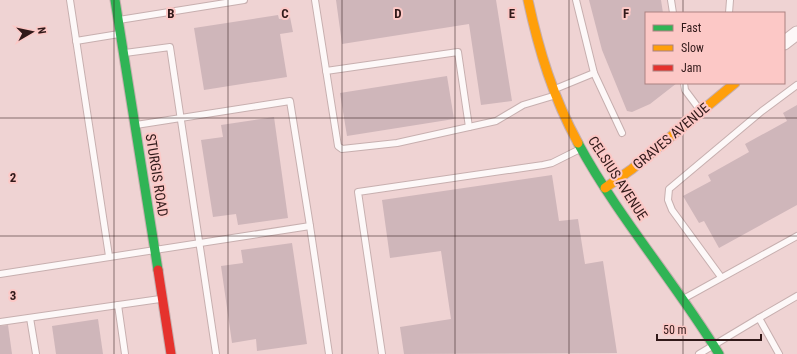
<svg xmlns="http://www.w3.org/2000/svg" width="797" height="354" font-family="'Roboto Condensed',sans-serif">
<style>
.building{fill:#cfb6ba}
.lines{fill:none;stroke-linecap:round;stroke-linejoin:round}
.lane-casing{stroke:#c7afaf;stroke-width:8}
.street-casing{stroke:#c7afaf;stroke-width:15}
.fast-casing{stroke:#c7afaf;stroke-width:11}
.slow-casing{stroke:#c7afaf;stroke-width:11}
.jam-casing{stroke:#c7afaf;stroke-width:11}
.lane{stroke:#fdf8f8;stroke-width:6}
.street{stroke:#fdf8f8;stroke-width:13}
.fast{stroke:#30b455;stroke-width:9}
.slow{stroke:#ff9f0a;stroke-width:9}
.jam{stroke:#e5322d;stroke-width:9}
.grid{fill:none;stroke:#311919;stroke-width:1;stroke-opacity:0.55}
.labels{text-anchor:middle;stroke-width:4;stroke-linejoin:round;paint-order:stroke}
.street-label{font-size:14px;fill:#311919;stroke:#fcc8c6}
.grid-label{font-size:13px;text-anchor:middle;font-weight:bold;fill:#311919;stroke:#fcc8c6;stroke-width:4;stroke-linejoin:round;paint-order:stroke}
</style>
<rect width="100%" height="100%" fill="#efd3d3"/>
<!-- building -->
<g class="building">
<polygon points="336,0 496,0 512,101 481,105 469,24 342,44"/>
<polygon points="589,0 661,0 663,13 646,13 646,83 677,83 650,104 632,112 627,111 602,50"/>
<polygon points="278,15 279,19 290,17 293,32 280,34 287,77 204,90 194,28"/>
<polygon points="447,76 454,119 347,136 340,93"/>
<polygon points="797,105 797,205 719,248 704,221 699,223 683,196 711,181 708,175 749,152 745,144 787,121 783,113"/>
<polygon points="274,117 288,218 238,225 236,214 213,217 201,140 223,137 221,125"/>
<polygon points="552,175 559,221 578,219 585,264 603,261 617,353 404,354 400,327 451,319 441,251 390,258 382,200"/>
<polygon points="292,243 307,344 257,351 256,339 232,343 221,266 243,263 241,250"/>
<polygon points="98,319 103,354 56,354 52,326"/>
<polygon points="8,325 12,354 0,354 0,326"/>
</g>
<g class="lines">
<defs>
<g id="lane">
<polyline points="70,0 109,256"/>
<polyline points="315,0 338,146 342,149 397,143 496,121 523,105 553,96"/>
<polyline points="576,0 594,73 622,133"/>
<polyline points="671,0 673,13"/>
<polyline points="729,13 730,0"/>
<polyline points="119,20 244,0"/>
<polyline points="76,41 119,34"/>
<polyline points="125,53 170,47 216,354"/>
<polyline points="326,71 458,52 469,127"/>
<polyline points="684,83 685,90 700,110"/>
<polyline points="555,89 594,73"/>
<polyline points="310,226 329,354"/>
<polyline points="0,274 310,226 290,101 136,125"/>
<polyline points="721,277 672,210 668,200 669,189 762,111 797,85"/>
<polyline points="685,298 797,236"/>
<polyline points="118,305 125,354"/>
<polyline points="30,318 36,354"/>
<polyline points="759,318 797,296"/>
<polyline points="0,322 160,299"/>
<polyline points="382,354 358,192 543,165 552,163 580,149"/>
<polyline points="699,354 759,318 779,354"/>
</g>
<polyline id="street" points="784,43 797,33"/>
<g id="fast">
<polyline points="115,0 158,270"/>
<path d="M578 143C618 217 675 282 719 354"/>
</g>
<g id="slow">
<path d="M528 0C539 51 553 97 578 143"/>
<polyline points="605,188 632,169 735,83"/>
</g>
<polyline id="jam" points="158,270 171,354"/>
</defs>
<!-- lane casing -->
<use href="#lane" class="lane-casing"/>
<!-- street casing -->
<use href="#street" class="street-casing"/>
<!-- fast casing -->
<use href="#fast" class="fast-casing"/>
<!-- slow casing -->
<use href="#slow" class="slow-casing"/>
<!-- jam casing -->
<use href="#jam" class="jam-casing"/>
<!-- lane -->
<use href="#lane" class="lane"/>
<!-- street -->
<use href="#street" class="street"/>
<!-- fast -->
<use href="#fast" class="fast"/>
<!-- slow -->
<use href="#slow" class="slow"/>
<!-- jam -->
<use href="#jam" class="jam"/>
</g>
<!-- grid -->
<path class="grid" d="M114 0V354M228 0V354M342 0V354M455 0V354M569 0V354M683 0V13M683 83V354M0 118H797M0 236H797"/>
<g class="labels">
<!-- street labels -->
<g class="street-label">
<text transform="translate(671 136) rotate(-40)" y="5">GRAVES AVENUE</text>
<text transform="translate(157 175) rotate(81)" y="5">STURGIS ROAD</text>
<text transform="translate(618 178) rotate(57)" y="5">CELSIUS AVENUE</text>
</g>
</g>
<g class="grid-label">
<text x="171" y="18">B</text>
<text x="285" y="18">C</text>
<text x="398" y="18">D</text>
<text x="512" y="18">E</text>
<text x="626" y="18">F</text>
<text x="13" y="182">2</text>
<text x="13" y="300">3</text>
</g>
<!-- legend -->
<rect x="645" y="12" width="140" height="72" fill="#fcc8c6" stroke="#ab8281"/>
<rect x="653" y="25" width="20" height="6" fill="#30b455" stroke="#ab8281"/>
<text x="681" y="32" font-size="12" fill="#311919">Fast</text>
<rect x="653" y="45" width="20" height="6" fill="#ff9f0a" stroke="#ab8281"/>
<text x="681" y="52" font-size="12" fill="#311919">Slow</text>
<rect x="653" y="65" width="20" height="6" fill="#e5322d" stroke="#ab8281"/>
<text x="681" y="72" font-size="12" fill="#311919">Jam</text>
<!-- north arrow -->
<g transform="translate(32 32) rotate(81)" stroke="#fcc8c6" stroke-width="3" paint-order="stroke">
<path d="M0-3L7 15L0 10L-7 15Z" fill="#311919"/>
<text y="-6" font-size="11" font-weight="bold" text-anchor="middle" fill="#311919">N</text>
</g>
<!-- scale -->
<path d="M657 334v6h104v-6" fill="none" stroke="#311919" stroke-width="2"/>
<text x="663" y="334" font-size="12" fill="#311919" stroke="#fcc8c6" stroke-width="3" paint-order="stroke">50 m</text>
</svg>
